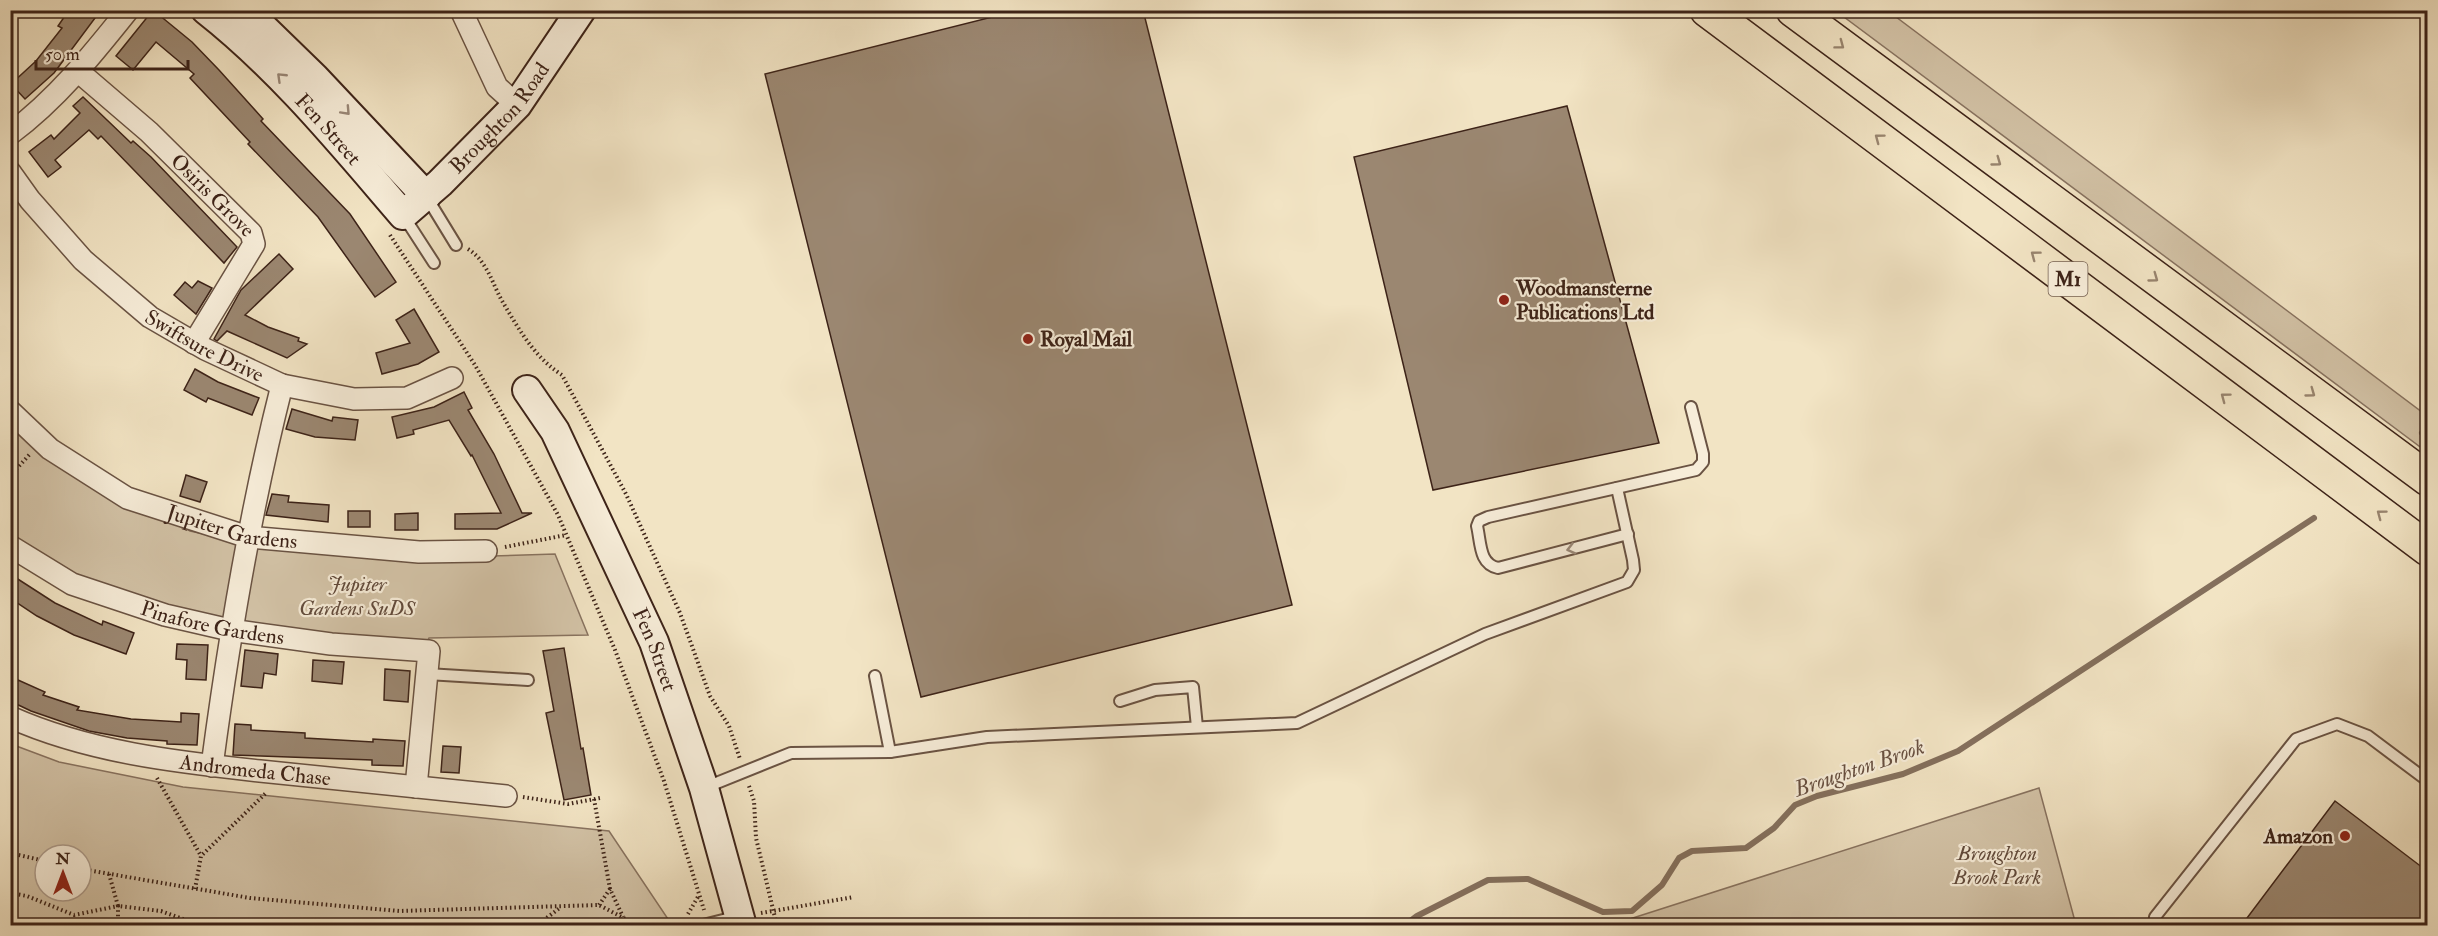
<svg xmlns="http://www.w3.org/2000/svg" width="2438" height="936" font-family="'IM FELL Double Pica',serif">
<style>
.green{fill:#d3c3a7;stroke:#887360;stroke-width:1.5;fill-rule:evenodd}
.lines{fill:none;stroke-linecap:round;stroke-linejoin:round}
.stream{stroke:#846f5c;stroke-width:6}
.building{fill:#9b8771;stroke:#3d2318;stroke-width:1.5}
.lane-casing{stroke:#6a5343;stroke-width:14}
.street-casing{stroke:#6a5343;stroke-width:24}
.secondary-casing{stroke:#3d2318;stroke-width:32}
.highway-casing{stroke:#3d2318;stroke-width:36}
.path{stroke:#3d2318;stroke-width:4;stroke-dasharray:1.5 3;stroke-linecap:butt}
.lane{stroke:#f7edd9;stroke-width:10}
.street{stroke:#f7edd9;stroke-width:21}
.secondary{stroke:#f7edd9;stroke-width:28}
.highway{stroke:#f2e4c4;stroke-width:33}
.oneway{stroke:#98846e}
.oneway2{stroke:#9a8878}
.poi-dot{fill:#8f2418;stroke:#f7edd9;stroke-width:2}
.labels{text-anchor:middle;stroke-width:4.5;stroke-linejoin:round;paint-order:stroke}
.shield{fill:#f7edd9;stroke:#756052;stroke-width:1.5}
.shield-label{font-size:20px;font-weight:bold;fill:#3d2318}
.street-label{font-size:21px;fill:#3d2318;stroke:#f7edd9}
.poi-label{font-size:21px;font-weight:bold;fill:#3d2318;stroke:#f7edd9;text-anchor:start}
.park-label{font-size:21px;font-style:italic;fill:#624b3c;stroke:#f7edd9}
.water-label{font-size:22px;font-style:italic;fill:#674f40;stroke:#f7edd9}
</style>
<rect width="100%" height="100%" fill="#f2e4c4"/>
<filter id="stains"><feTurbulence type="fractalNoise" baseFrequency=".00333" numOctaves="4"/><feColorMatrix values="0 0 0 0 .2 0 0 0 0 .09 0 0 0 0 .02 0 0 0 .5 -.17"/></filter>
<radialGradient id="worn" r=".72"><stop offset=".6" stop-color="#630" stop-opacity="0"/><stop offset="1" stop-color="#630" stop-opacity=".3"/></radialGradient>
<!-- green -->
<g class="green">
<polygon points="1836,11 1888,11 2422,412 2427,408 2427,452"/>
<polygon points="11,420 190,531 223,538 492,556 555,554 588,635 429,638 426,644 345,640 212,620 79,576 11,535"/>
<path d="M11 744 59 762 183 787 609 831 672 925H11ZM45 855H81V891H45Z"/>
<polygon points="2039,788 2076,925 1611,925"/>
</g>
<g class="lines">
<!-- stream -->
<g class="stream">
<polyline points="2422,433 2428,429"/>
<polyline points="1404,926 1417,916 1488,880 1528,879 1603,912 1632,911 1662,885 1679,858 1692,851 1746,848 1774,828 1795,805 1817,796 1903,774 1958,751 2314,518"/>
</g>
</g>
<!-- building -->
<g class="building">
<polygon points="69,10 101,10 54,73 25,99 11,84 36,61 62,28 58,26"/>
<polygon points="153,10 192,42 219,70 263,119 261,121 350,214 396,282 375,297 318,217 248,144 250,142 190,78 194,74 156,42 133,70 116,56"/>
<polygon points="1020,10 1143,10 1292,605 921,697 765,74"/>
<polygon points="83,97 131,143 133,141 151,157 237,247 224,263 101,136 98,139 89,130 55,160 61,167 48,177 29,152 51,135 54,139 80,113 73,106"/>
<polygon points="1567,106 1659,443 1433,490 1354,157"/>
<polygon points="279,254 293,269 245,315 268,327 299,338 298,341 307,344 287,358 227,331 217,341 214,339 241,290"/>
<polygon points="198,281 212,288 196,314 174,295 185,282 192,288"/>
<polygon points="414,309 439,352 418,364 382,374 376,353 410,343 396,320"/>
<polygon points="195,369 218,382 259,398 252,415 208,398 206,402 184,390"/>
<polygon points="464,392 472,408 468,410 494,454 522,513 532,513 497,529 455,529 455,514 501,513 472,455 471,456 449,420 413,430 414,434 397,438 392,417 434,407"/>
<polygon points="292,409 332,421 333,417 358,420 355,440 315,437 286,429"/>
<polygon points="186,475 207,482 200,502 180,496"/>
<polygon points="272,494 289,496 288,502 329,505 328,522 266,515"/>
<rect x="348" y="511" width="22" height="16"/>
<polygon points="418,513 418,530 395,530 395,514"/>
<polygon points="10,574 55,603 102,625 103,621 134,633 126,654 74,635 37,616 10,598"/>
<polygon points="177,644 208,645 206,680 186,679 187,660 176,659"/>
<polygon points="564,648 581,749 583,748 591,795 564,800 546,713 554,711 543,651"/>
<polygon points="245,650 278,654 276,675 264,673 262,688 241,686"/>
<polygon points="313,660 344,662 342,684 312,681"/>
<polygon points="385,669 410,671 408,702 384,700"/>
<polygon points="18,680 45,692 43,695 79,707 77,710 131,719 181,722 181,713 199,714 197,745 167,744 167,741 127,738 89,731 31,711 10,701"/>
<polygon points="235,724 251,725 251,730 305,733 305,738 373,742 373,739 405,741 403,766 372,765 372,760 233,755"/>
<polygon points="443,746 461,747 459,773 441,772"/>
<polygon points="2335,801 2427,871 2427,926 2241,926"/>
</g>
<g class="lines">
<defs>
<g id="lane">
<polyline points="426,196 456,245"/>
<polyline points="403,215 434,263"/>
<path d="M1628 534 1498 568C1479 564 1481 543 1477 526L1479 521 1488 517 1696 470 1703 462V454L1691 407"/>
<polyline points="427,674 528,680"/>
<polyline points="875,676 890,752"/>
<polyline points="1120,701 1155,690 1193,687 1197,727"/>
<polyline points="704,788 791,753 890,752 987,737 1297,723 1485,634 1627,582 1634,570 1633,560 1617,488"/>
<polyline points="699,926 739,916"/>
<polyline points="2154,926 2155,917 2296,739 2337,724 2368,736 2428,781"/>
</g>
<g id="street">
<polyline points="461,10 497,87 517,105"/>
<path id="s1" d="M79 72 149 132 251 233 254 244 194 343"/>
<path d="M10 134C57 99 92 55 128 10"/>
<path id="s2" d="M10 172 30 200 83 260 150 317 205 349 282 385 354 399 407 398 452 378"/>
<path id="s3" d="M10 411 50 449 127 498 248 537 419 552 486 551"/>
<path id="s4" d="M10 546 72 584 165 615 230 630 331 644 429 651 416 787"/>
<path id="s5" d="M10 717C88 752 176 762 260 771 342 780 424 788 506 796"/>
<path d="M212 766C229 638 250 511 282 385"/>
</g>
<g id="secondary">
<path id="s6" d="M206 10C281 69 341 143 403 215L440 183 517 105 581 10"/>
<polyline points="245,10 315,78 426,196"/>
<path id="s7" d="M527 390 555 431 654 642 704 788 742 926"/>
</g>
<g id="highway">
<polyline points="1707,10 2428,549"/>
<polyline points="1793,10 2428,479"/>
</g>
</defs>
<!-- lane casing -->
<use href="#lane" class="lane-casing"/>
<!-- street casing -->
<use href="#street" class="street-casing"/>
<!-- secondary casing -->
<use href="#secondary" class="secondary-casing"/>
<!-- highway casing -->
<use href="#highway" class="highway-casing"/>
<!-- path -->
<g class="path">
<polyline points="390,235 475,365 558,515 615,650 664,781 704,910"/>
<path d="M468 249C486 260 492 282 501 299 518 328 534 357 562 375L626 494 680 613 710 696 729 726 740 759"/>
<polyline points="10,476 30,454"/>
<polyline points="505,547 566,535"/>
<polyline points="157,778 201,856"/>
<polyline points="749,786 754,801 756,838 777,926"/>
<polyline points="523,797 568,804 600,798"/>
<polyline points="594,799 610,889"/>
<polyline points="10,853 45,861"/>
<polyline points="81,869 250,898 399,911 599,905 635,924 649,926"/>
<polyline points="109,874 118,906 161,911 202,926"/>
<polyline points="195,889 201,856 267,792"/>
<polyline points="10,893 27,896 74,915 118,906 118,926"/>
<polyline points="599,905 610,889 623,917"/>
<polyline points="761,913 854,897"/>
<polyline points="688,914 699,895"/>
<polyline points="536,926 561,907"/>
</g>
<!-- lane -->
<use href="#lane" class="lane"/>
<!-- street -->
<use href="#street" class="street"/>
<!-- secondary -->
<use href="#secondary" class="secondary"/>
<!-- highway -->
<use href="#highway" class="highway"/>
</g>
<!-- one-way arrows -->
<defs><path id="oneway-chevron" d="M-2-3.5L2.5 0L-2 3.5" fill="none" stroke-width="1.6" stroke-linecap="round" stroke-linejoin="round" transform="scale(1.5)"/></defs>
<g class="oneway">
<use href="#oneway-chevron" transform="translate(1840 45) rotate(37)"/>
<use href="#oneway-chevron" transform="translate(1879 138) rotate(-143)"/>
<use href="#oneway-chevron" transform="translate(1997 162) rotate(36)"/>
<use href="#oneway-chevron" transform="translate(2035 255) rotate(-143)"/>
<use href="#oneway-chevron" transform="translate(2154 278) rotate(36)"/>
<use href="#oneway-chevron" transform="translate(2311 393) rotate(36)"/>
<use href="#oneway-chevron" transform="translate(2225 397) rotate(-143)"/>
<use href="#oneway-chevron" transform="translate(2381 514) rotate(-143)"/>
</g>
<g class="oneway2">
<use href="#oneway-chevron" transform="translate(281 77) rotate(-136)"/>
<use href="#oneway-chevron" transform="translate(346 111) rotate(47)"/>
<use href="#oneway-chevron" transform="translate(1571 549) rotate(166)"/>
</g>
<!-- markers -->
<g class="poi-dot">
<circle cx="1504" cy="300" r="6"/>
<circle cx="1028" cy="339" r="6"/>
<circle cx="2345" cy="836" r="6"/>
</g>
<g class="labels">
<!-- shield labels -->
<rect class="shield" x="2048.5" y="262" width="39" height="34" rx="4.5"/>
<g class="shield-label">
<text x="2068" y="286">M1</text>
</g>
<!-- street labels -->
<g class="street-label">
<text dy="7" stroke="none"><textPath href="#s6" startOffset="422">Broughton Road</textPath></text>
<text dy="7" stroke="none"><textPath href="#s6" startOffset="171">Fen Street</textPath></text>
<text dy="7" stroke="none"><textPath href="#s1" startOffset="182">Osiris Grove</textPath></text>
<text dy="7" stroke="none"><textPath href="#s2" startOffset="264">Swiftsure Drive</textPath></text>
<text dy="7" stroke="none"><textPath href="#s3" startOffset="256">Jupiter Gardens</textPath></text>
<text dy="7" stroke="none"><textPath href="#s4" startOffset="219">Pinafore Gardens</textPath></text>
<text dy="7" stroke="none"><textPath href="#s7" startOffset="290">Fen Street</textPath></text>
<text dy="7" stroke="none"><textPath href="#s5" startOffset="252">Andromeda Chase</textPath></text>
</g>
<!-- poi labels -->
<g class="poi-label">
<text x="1516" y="295">Woodmansterne<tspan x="1516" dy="24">Publications Ltd</tspan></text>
<text x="1040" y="346">Royal Mail</text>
<text x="2333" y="843" text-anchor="end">Amazon</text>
</g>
<!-- park labels -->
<g class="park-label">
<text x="357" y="591">Jupiter<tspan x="357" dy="24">Gardens SuDS</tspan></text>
<text x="1997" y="860">Broughton<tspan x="1997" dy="24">Brook Park</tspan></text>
</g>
<!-- water labels -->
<g class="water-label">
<text transform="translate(1859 767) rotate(-19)" y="8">Broughton Brook</text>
</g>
</g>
<!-- margin -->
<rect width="2438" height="936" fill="none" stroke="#f2e4c4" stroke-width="36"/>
<rect x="12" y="12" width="2414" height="912" fill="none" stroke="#3d2318" stroke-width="3"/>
<rect x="18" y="18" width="2402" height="900" fill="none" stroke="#3d2318" stroke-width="1.5"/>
<!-- north arrow -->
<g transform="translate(63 873)"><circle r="28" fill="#f7edd9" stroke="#ad9c8c" stroke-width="1.5"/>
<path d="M0-4.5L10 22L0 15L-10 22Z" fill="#8f2418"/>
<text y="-9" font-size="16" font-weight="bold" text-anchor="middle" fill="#3d2318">N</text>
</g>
<!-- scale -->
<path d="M36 60v9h152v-9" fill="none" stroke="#3d2318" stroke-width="3"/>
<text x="45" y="60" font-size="18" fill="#3d2318" stroke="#f7edd9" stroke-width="4.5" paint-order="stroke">50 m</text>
<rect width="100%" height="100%" filter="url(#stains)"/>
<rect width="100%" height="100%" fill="url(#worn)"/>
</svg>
